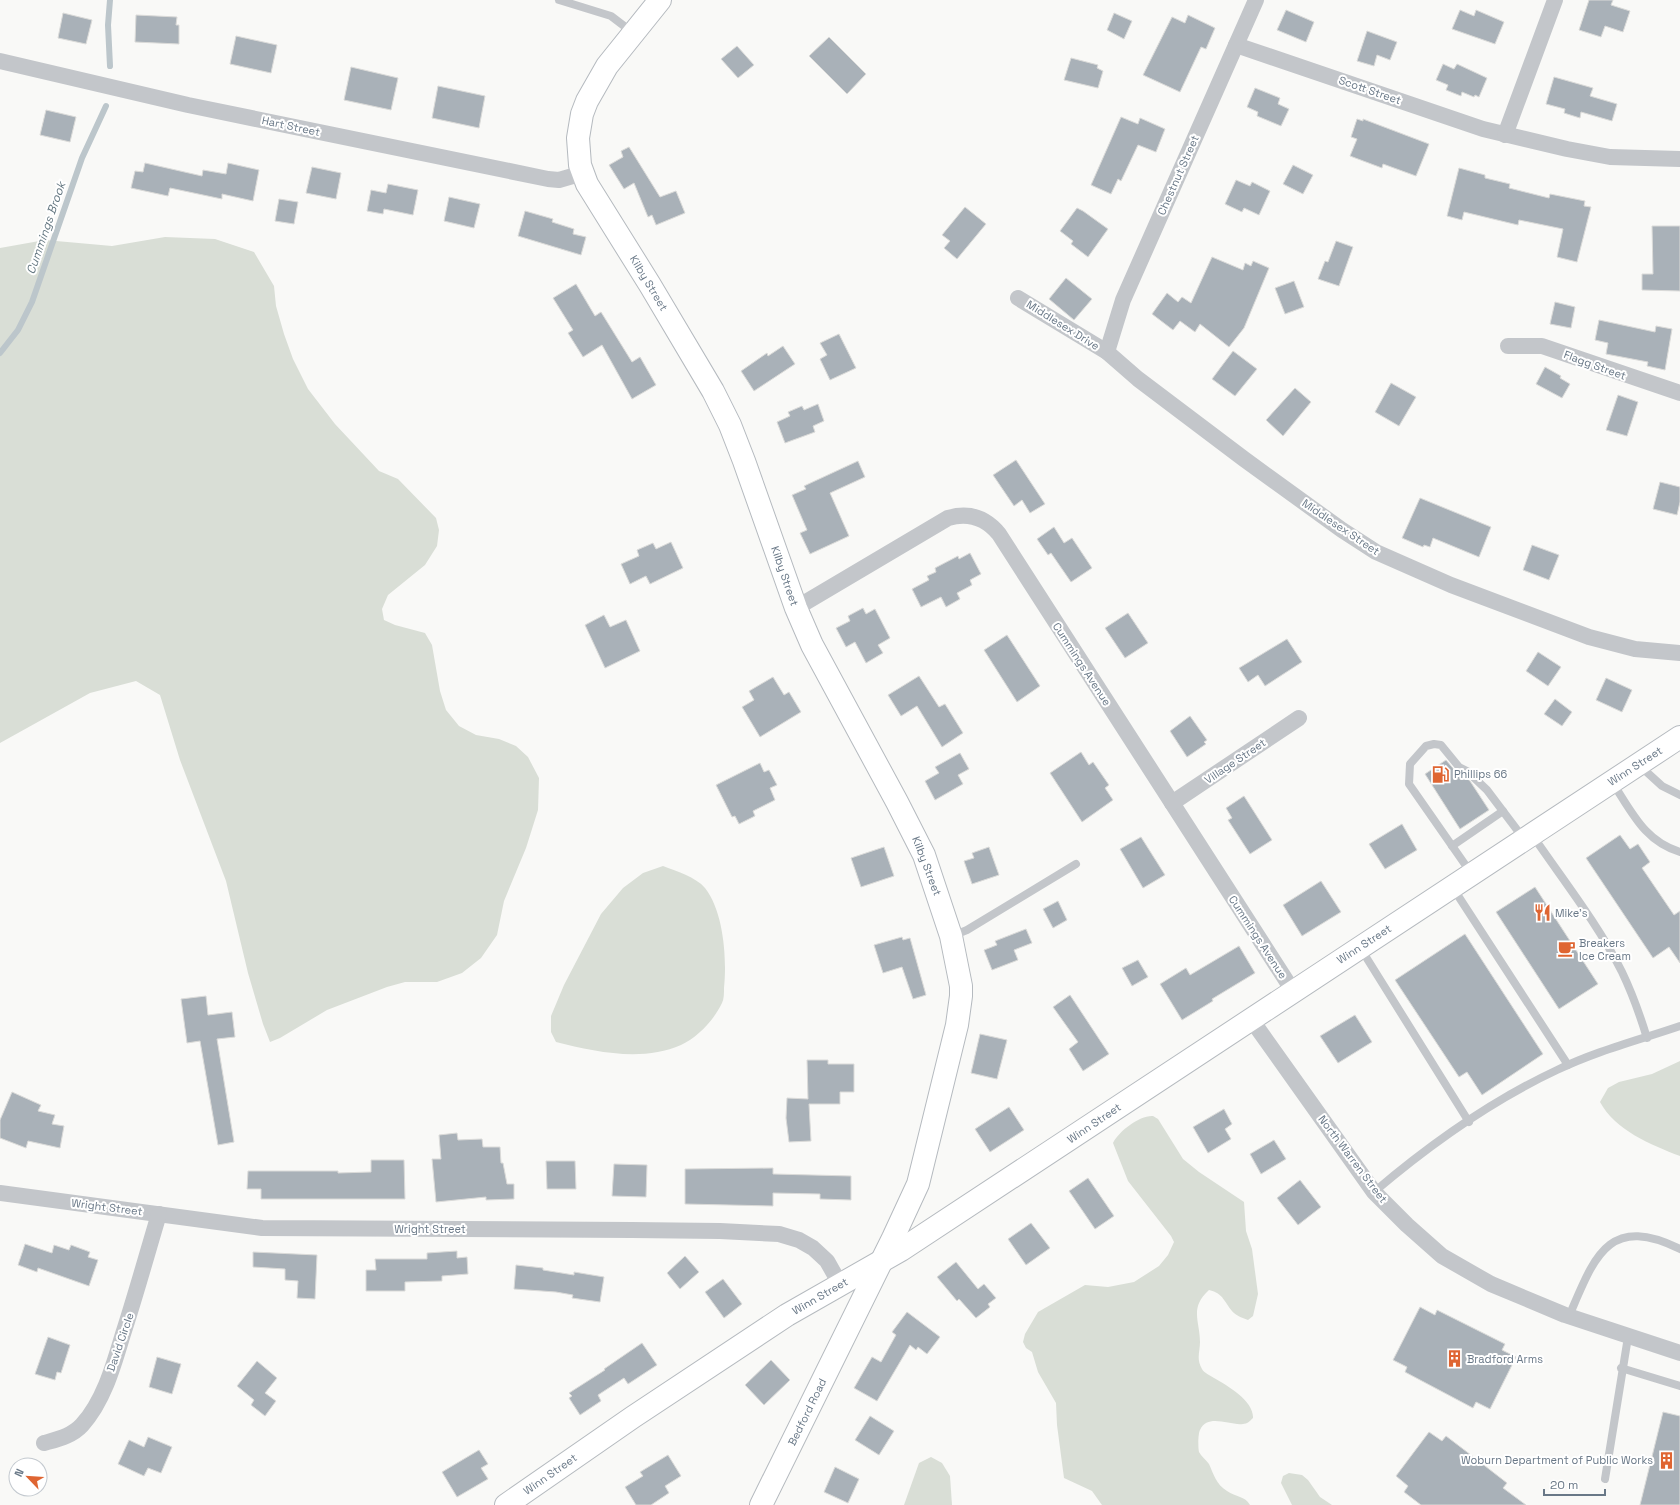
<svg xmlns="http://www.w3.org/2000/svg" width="1680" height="1505" font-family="'Space Grotesk',sans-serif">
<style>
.green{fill:#d9ded6}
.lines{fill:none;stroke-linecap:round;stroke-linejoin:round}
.stream{stroke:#bcc6cb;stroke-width:6}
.building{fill:#a9b1b8;stroke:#dbdbd9}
.secondary-casing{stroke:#b5babf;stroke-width:24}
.lane{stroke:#c3c6ca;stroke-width:8}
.street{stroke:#c3c6ca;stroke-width:16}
.secondary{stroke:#fff;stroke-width:22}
.labels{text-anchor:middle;stroke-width:4;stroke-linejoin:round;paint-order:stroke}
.street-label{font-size:11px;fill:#697887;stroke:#fff}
.poi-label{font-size:11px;fill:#697887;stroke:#fff;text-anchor:start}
.water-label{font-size:12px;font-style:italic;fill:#657882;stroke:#fff}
</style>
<rect width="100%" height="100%" fill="#f9f9f7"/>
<!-- green -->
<g class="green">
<polygon points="165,237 215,239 254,252 274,286 276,306 284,334 293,359 308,389 335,424 379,471 398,479 436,518 439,530 437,546 425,565 388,595 382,609 384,620 395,625 425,633 432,645 440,691 446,710 459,726 476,735 499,739 516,746 528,757 539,778 538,810 526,848 504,901 497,935 481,958 462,973 437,982 405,982 387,987 327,1010 280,1038 270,1042 263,1024 248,973 226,881 180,760 160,695 136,681 90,693 0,743 0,248 45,240 112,246"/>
<path d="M663 866C676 871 696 877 705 888 724 912 727 960 724 988 724 993 724 999 722 1003 714 1020 698 1037 681 1045 643 1062 595 1052 556 1042L551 1032V1016L564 985 601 914 623 888 643 873Z"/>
<path d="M1680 1061V1156C1651 1145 1615 1130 1600 1102L1608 1088 1619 1082 1652 1074Z"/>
<path d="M1153 1116 1158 1119 1183 1159 1199 1172 1244 1202 1246 1231 1252 1249 1258 1294 1253 1316 1248 1320C1243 1318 1237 1316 1234 1313 1224 1303 1224 1293 1209 1290 1189 1308 1200 1321 1200 1342 1200 1352 1196 1359 1202 1369 1204 1373 1210 1375 1214 1378 1228 1386 1254 1401 1253 1418 1250 1421 1247 1424 1243 1424 1230 1426 1208 1413 1200 1430 1198 1434 1198 1447 1199 1452 1201 1456 1206 1460 1209 1464 1214 1475 1216 1484 1227 1491 1236 1497 1245 1496 1250 1505H1102L1092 1491 1064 1478 1057 1425 1056 1403 1038 1372 1032 1352 1026 1348 1023 1342 1025 1334 1038 1312 1085 1285 1108 1287 1134 1282 1159 1266 1168 1255 1174 1242 1171 1236 1128 1181 1113 1143C1119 1131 1140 1115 1153 1116Z"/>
<polygon points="931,1457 942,1463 950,1476 952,1505 904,1505 919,1463"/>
<polygon points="1289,1473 1302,1475 1308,1480 1320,1497 1332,1505 1292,1505 1281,1483 1283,1476"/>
</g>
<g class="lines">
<!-- stream -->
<g class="stream">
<polyline points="110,0 108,25 110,66"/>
<polyline points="0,353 18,330 32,302 82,158 106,106"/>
</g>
</g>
<!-- building -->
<g class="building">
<polygon points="1589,0 1613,0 1611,5 1630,11 1623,32 1605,26 1601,37 1579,30"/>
<polygon points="1286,10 1314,22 1306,42 1277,30"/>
<polygon points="1460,10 1474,16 1476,10 1504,22 1495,44 1452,29"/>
<polygon points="63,13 92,20 86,44 58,38"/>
<polygon points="1114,13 1132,21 1124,39 1107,30"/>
<polygon points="136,15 177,17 176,25 179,25 179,44 135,42"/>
<polygon points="1188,15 1215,28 1206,49 1201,47 1180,92 1143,75 1172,17 1185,23"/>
<polygon points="1367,31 1397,42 1390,60 1377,55 1374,66 1357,61"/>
<polygon points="236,36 277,45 271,73 230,64"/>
<polygon points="829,37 866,74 847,94 809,56"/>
<polygon points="737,46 754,65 738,78 721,59"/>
<polygon points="1071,58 1098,65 1097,68 1103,71 1098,88 1064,80"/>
<polygon points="1443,64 1454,69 1457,64 1487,78 1479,97 1475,95 1474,97 1462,92 1461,96 1446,90 1448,85 1436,80"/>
<polygon points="351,67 398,78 391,110 344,100"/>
<polygon points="1554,77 1593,88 1590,96 1617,104 1612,121 1581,112 1580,118 1564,113 1565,109 1546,104"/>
<polygon points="438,86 485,96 479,128 432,118"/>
<polygon points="1255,88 1280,98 1278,104 1289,109 1281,126 1257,116 1258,112 1247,107"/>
<polygon points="46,110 76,117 70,142 40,135"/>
<polygon points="1121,117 1138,124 1140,118 1165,129 1156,152 1138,145 1121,181 1118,179 1111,194 1091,185"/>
<polygon points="1357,119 1363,121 1363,119 1429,144 1416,176 1383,164 1382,168 1350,156 1357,139 1351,137"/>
<polygon points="629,147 660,197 676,191 685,213 656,225 652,215 648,217 634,183 624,189 609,165 623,157 621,151"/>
<polygon points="145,163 202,176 203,170 226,174 228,163 259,170 253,201 222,194 222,199 170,188 168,196 131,188 135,171 143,172"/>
<polygon points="1293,165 1313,175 1303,194 1283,184"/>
<polygon points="312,167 341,173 336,199 306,193"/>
<polygon points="1459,168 1485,175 1485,178 1510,184 1509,188 1549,198 1550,194 1585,201 1584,206 1591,207 1577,262 1557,257 1563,229 1519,220 1518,225 1464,212 1462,220 1447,216"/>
<polygon points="1236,180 1250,186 1252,182 1270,191 1259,215 1244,208 1242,212 1225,204"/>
<polygon points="388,184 418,190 413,215 384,209 383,214 367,211 371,190 386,193"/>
<polygon points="449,197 480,204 474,228 444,221"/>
<polygon points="279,199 298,202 294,224 275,221"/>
<polygon points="965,207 986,224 957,259 944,248 950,241 942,235"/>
<polygon points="1077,208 1083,211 1108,229 1088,257 1071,244 1073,241 1060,231"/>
<polygon points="525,211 553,219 552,222 574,229 573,234 586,237 581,255 518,236"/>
<polygon points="1652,226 1680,226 1680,291 1642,290 1642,274 1653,274"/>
<polygon points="1336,241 1353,247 1339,286 1318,279 1325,261 1328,262"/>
<polygon points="1212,257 1243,270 1245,263 1251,266 1253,261 1269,268 1244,328 1229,347 1200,324 1195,332 1180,321 1173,330 1152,314 1167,293 1178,302 1182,297 1191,303"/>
<polygon points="1066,278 1092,299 1074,320 1049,299"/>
<polygon points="1294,281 1304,307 1285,314 1275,288"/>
<polygon points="576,284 595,316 601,312 632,362 640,357 656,385 632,399 602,345 583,357 568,333 573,330 553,298"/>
<polygon points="1555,302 1575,307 1571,328 1550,324"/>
<polygon points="1599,320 1655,332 1656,326 1672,329 1665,370 1647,366 1648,362 1606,354 1608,343 1595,340"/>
<polygon points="839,334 856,368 830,380 820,359 827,355 820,343"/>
<polygon points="783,346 795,364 754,391 741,371 767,353 768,356"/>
<polygon points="1233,351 1257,369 1235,396 1212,379"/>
<polygon points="1545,367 1561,376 1560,378 1570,384 1562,398 1536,384"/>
<polygon points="1391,383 1416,397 1399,426 1375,412"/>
<polygon points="1295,388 1311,402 1283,436 1266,420"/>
<polygon points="1618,395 1638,402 1627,436 1606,430"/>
<polygon points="818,404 824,421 813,426 815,432 785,443 777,422 790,416 788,412 802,406 804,410"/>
<polygon points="1016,460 1045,504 1030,513 1022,500 1014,506 993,475"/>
<polygon points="858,461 865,477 830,493 849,536 810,554 800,533 807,530 792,495 806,489 804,486"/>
<polygon points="1660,482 1680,487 1680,502 1677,515 1653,509"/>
<polygon points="1420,498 1491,527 1479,557 1433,538 1430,547 1424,545 1423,547 1402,538"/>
<polygon points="1054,527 1064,543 1072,538 1092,568 1071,582 1051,553 1048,555 1037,539"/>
<polygon points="671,542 683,568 650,584 646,576 630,584 621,564 639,556 637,550 653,543 656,549"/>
<polygon points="1532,545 1559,555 1549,580 1523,570"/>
<polygon points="970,553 981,574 970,580 972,585 957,593 960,599 946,607 941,597 921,607 912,589 929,580 927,576 936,572 935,568 958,556 959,559"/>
<polygon points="863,608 866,614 875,609 890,638 878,645 883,653 866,663 855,642 846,647 836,628 850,621 848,616"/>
<polygon points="1128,613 1148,643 1125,658 1105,628"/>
<polygon points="604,615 610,627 626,620 640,651 605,668 585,625"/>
<polygon points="1007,635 1040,686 1017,702 984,650"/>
<polygon points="1287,639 1302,662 1265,686 1258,675 1248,682 1239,668"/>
<polygon points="1538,652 1561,667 1548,686 1526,671"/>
<polygon points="919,676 939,707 945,704 963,733 942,747 917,706 901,716 888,695"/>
<polygon points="773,677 784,695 789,692 801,712 760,737 742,707 754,700 749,691"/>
<polygon points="1606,678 1632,690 1622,712 1596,700"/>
<polygon points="1555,699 1572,712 1562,726 1544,714"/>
<polygon points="1190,716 1207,740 1204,742 1206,744 1187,757 1170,731"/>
<polygon points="1081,752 1089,765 1093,762 1109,785 1105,788 1113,800 1082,822 1050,773"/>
<polygon points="960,753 969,769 958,775 963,784 935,800 925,781 939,773 935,767"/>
<polygon points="1446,760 1457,773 1464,776 1470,781 1489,810 1460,829 1425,774"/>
<polygon points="760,763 764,772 769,770 777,785 770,788 775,800 753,811 755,816 739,824 735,816 732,817 716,785"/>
<polygon points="1244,796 1272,840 1250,854 1228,820 1232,818 1226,808"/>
<polygon points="1402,824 1417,850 1385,869 1369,844"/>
<polygon points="1620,835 1630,849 1638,844 1650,862 1642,868 1674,915 1680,911 1680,963 1669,947 1653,958 1586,858"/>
<polygon points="1141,837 1165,875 1143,888 1120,849"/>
<polygon points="884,847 894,876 861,887 851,858"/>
<polygon points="989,847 999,875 972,884 964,861 974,858 972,853"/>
<polygon points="1321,881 1341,912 1302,936 1283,905"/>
<polygon points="1535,887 1598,984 1559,1009 1496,912"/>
<polygon points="1058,901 1067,920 1053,928 1043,909"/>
<polygon points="1026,929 1032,943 1014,950 1018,960 992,970 984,950 997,945 995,941"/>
<polygon points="1465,934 1543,1054 1482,1095 1467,1072 1459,1077 1395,980"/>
<polygon points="902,937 903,940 910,938 926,995 913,999 902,967 883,973 874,945"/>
<polygon points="1239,946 1255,973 1212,999 1213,1001 1182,1020 1160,984 1186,968 1190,975"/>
<polygon points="1138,960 1148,977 1132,986 1122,968"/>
<polygon points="1070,995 1109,1054 1083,1071 1069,1049 1078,1042 1053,1007"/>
<polygon points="206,996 208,1015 232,1012 235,1037 217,1039 234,1142 218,1145 200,1041 187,1043 181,999"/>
<polygon points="1355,1015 1372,1042 1338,1063 1320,1036"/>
<polygon points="980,1034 1007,1040 997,1079 971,1073"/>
<polygon points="807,1060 828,1060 828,1064 854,1064 854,1092 840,1092 840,1104 809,1104 811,1141 789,1142 786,1118 787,1098 808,1099"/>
<polygon points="12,1092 41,1105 38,1111 55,1115 52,1124 64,1126 60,1148 28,1141 26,1148 0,1138 0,1120"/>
<polygon points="1009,1107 1024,1130 990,1152 975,1129"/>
<polygon points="1224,1109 1232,1124 1225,1129 1231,1139 1208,1153 1193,1127"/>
<polygon points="457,1133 458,1140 482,1139 483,1147 500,1147 501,1163 503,1163 507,1184 514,1184 514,1199 486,1200 486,1197 436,1202 432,1159 441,1159 439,1135"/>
<polygon points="1274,1140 1286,1159 1261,1174 1250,1154"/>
<polygon points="371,1160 404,1160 405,1199 261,1199 261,1189 247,1189 248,1171 338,1171 338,1173 371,1172"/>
<polygon points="546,1161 575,1161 576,1189 547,1189"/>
<polygon points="614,1164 647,1165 646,1197 612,1196"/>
<polygon points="773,1168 773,1174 851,1176 851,1200 820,1199 820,1194 773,1193 773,1206 685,1204 685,1169"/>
<polygon points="1088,1178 1114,1216 1095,1229 1069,1191"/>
<polygon points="1300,1180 1321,1207 1298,1225 1277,1198"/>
<polygon points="1031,1223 1050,1248 1026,1265 1008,1239"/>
<polygon points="25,1244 52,1253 54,1245 69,1250 71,1245 90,1252 88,1257 98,1260 89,1286 38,1268 37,1272 18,1265"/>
<polygon points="457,1251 457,1258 467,1257 468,1274 442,1276 442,1281 405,1282 405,1291 366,1291 366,1270 376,1270 375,1259 427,1259 427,1253"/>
<polygon points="253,1252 317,1255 315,1299 297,1298 298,1281 285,1280 285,1269 253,1267"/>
<polygon points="685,1256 699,1272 680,1289 667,1273"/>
<polygon points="956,1262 978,1289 984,1284 996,1298 988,1304 990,1307 976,1318 959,1299 957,1301 937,1277"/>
<polygon points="516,1265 543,1268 543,1270 574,1275 574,1272 604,1277 600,1302 572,1298 573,1295 556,1292 514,1289"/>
<polygon points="723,1279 742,1304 724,1318 705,1292"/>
<polygon points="1420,1307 1435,1315 1437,1310 1505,1344 1502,1350 1516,1357 1490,1409 1476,1402 1473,1408 1405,1372 1407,1367 1393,1360"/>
<polygon points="907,1312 940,1337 927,1354 918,1347 916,1350 910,1345 877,1401 854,1388 872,1357 881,1362 896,1335 892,1332"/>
<polygon points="48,1337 70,1345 61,1373 57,1372 55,1380 35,1374"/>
<polygon points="642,1343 657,1365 628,1384 624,1378 598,1395 601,1401 580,1415 569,1398 572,1396 569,1393 605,1370 604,1369"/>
<polygon points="157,1357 181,1364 172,1394 149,1387"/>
<polygon points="771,1360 790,1380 764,1405 745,1385"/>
<polygon points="257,1361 277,1378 265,1393 276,1401 265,1416 251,1405 254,1400 237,1386"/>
<polygon points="1663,1412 1680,1416 1680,1505 1640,1505"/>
<polygon points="870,1416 894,1431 879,1455 855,1440"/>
<polygon points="1429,1432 1442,1441 1446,1436 1467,1452 1507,1483 1503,1488 1526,1505 1421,1505 1404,1492 1408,1486 1396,1476"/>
<polygon points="148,1437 172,1447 161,1473 148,1468 144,1476 118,1464 129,1440 144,1447"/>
<polygon points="479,1450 488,1464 481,1468 488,1479 457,1497 442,1472"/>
<polygon points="668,1455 681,1476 665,1486 669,1493 651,1505 636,1505 625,1487 643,1476 640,1472"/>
<polygon points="835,1467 859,1479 848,1503 824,1492"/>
</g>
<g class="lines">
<defs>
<g id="secondary">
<polyline points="660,0 607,66 587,101 582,114 578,138 580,165 587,184 650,285 713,391 730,425 744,461 796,608 812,645 897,802 924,855 951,936 961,986 961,996 957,1025 918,1184 893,1238 761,1505"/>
<polyline points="506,1505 633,1417 787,1315 901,1250 1680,737"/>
</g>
</defs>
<!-- secondary casing -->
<use href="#secondary" class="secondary-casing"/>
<!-- lane -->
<g class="lane">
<polyline points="559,0 611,16 632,32"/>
<polyline points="1639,765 1662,786 1680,795"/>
<path d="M1612 782C1632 812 1644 841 1680 852"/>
<path d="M1533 836C1563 880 1598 924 1622 972 1632 993 1640 1015 1647 1038"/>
<polyline points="1452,846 1503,811"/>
<polyline points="1471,873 1409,784 1410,764 1426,746 1434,744 1441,745 1459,767 1467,771 1487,790 1524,839"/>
<polyline points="1453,888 1568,1065"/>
<polyline points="952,936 967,930 1076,864"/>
<polyline points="1361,949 1469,1122"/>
<path d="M1374 1192C1428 1146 1493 1100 1557 1070 1596 1051 1639 1040 1680 1026"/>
<path d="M1569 1316C1594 1259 1607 1213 1680 1249"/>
<polyline points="1621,1368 1680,1386"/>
<polyline points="1605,1479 1628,1337"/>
</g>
<!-- street -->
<g class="street">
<polyline points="1236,45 1483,129 1567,149 1610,157 1680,159"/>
<polyline points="0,61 188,105 548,179 559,180 583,173"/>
<polyline points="1505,135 1555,0"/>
<polyline points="1018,298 1107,352 1138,379 1244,459 1342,530 1376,552 1451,585 1589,637 1635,649 1680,653"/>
<polyline points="1508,346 1542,346 1680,393"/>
<polyline points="1107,352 1123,300 1256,0"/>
<path d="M796 608 948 518C969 512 986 518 999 534L1293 991"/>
<polyline points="1172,803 1299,718"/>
<polyline points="1251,1019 1374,1192 1407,1225 1442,1256 1491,1284 1565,1315 1680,1353"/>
<polyline points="0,1193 262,1228 632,1230 720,1231 779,1234 799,1240 813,1248 827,1261 840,1284"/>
<path d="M44 1443C58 1439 72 1436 82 1425 104 1401 114 1364 123 1334 136 1294 147 1254 159 1214"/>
</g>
<!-- secondary -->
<use href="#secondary" class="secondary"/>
</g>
<!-- icons -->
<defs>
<symbol id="fuel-bare" viewBox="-9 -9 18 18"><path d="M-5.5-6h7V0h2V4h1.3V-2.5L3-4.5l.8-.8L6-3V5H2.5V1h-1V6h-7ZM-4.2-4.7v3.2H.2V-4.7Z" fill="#df6532" stroke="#fff" stroke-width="2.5" paint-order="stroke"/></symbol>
<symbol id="restaurant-bare" viewBox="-9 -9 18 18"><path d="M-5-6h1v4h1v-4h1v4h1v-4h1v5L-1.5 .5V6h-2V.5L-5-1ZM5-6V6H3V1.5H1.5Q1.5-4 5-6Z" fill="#df6532" stroke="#fff" stroke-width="2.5" paint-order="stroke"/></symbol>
<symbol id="cafe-bare" viewBox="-9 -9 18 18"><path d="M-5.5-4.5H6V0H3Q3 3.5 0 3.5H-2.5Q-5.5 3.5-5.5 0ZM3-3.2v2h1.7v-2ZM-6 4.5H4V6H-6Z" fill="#df6532" stroke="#fff" stroke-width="2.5" paint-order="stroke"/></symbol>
<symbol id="building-bare" viewBox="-9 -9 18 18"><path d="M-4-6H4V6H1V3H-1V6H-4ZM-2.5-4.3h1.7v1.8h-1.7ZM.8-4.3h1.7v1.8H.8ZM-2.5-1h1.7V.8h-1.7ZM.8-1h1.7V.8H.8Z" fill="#df6532" stroke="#fff" stroke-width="2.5" paint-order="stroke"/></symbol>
</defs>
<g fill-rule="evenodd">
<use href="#fuel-bare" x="1428" y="762" width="25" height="25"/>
<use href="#restaurant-bare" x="1530" y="900" width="25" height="25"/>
<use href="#cafe-bare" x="1554" y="936" width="25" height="25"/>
<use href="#building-bare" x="1442" y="1346" width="25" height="25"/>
<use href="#building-bare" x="1654" y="1448" width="25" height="25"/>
</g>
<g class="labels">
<!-- street labels -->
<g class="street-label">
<text transform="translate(1370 90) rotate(19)" y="4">Scott Street</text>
<text transform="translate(291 126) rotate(12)" y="4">Hart Street</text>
<text transform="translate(1178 175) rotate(-66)" y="4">Chestnut Street</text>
<text transform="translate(649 283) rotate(59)" y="4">Kilby Street</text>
<text transform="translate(1063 325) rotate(32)" y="4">Middlesex Drive</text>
<text transform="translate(1595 365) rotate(20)" y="4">Flagg Street</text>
<text transform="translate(1341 527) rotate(34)" y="4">Middlesex Street</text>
<text transform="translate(785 576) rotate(71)" y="4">Kilby Street</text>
<text transform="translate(1082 664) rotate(57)" y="4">Cummings Avenue</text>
<text transform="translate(1235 761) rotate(-34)" y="4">Village Street</text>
<text transform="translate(1635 766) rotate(-33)" y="4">Winn Street</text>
<text transform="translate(927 866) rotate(69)" y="4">Kilby Street</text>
<text transform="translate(1258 937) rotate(57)" y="4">Cummings Avenue</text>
<text transform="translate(1364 944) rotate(-33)" y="4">Winn Street</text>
<text transform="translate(1094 1123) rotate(-34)" y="4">Winn Street</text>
<text transform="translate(1353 1159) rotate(53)" y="4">North Warren Street</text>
<text transform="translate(107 1207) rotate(7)" y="4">Wright Street</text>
<text x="430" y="1233">Wright Street</text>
<text transform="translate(820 1296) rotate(-30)" y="4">Winn Street</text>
<text transform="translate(120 1342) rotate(-71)" y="4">David Circle</text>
<text transform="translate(807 1412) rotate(-64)" y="4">Bedford Road</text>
<text transform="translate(550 1474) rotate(-35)" y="4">Winn Street</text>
</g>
<!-- poi labels -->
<g class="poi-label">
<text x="1454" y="778">Phillips 66</text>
<text x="1555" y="917">Mike's</text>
<text x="1579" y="947">Breakers<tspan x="1579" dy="13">Ice Cream</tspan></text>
<text x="1467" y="1363">Bradford Arms</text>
<text x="1653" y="1464" text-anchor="end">Woburn Department of Public Works</text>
</g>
<!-- water labels -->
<g class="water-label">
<text transform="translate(46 228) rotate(-71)" y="4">Cummings Brook</text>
</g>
</g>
<!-- north arrow -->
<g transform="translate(28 1477) rotate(295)"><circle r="19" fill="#ffffff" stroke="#c3c9cf"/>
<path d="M0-3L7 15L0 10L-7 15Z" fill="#df6532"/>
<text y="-6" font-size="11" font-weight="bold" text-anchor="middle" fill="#697887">N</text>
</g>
<!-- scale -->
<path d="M1544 1489v6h61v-6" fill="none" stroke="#697887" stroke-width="2"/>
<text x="1550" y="1489" font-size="12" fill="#697887" stroke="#ffffff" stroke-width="3" paint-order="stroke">20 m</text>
</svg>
